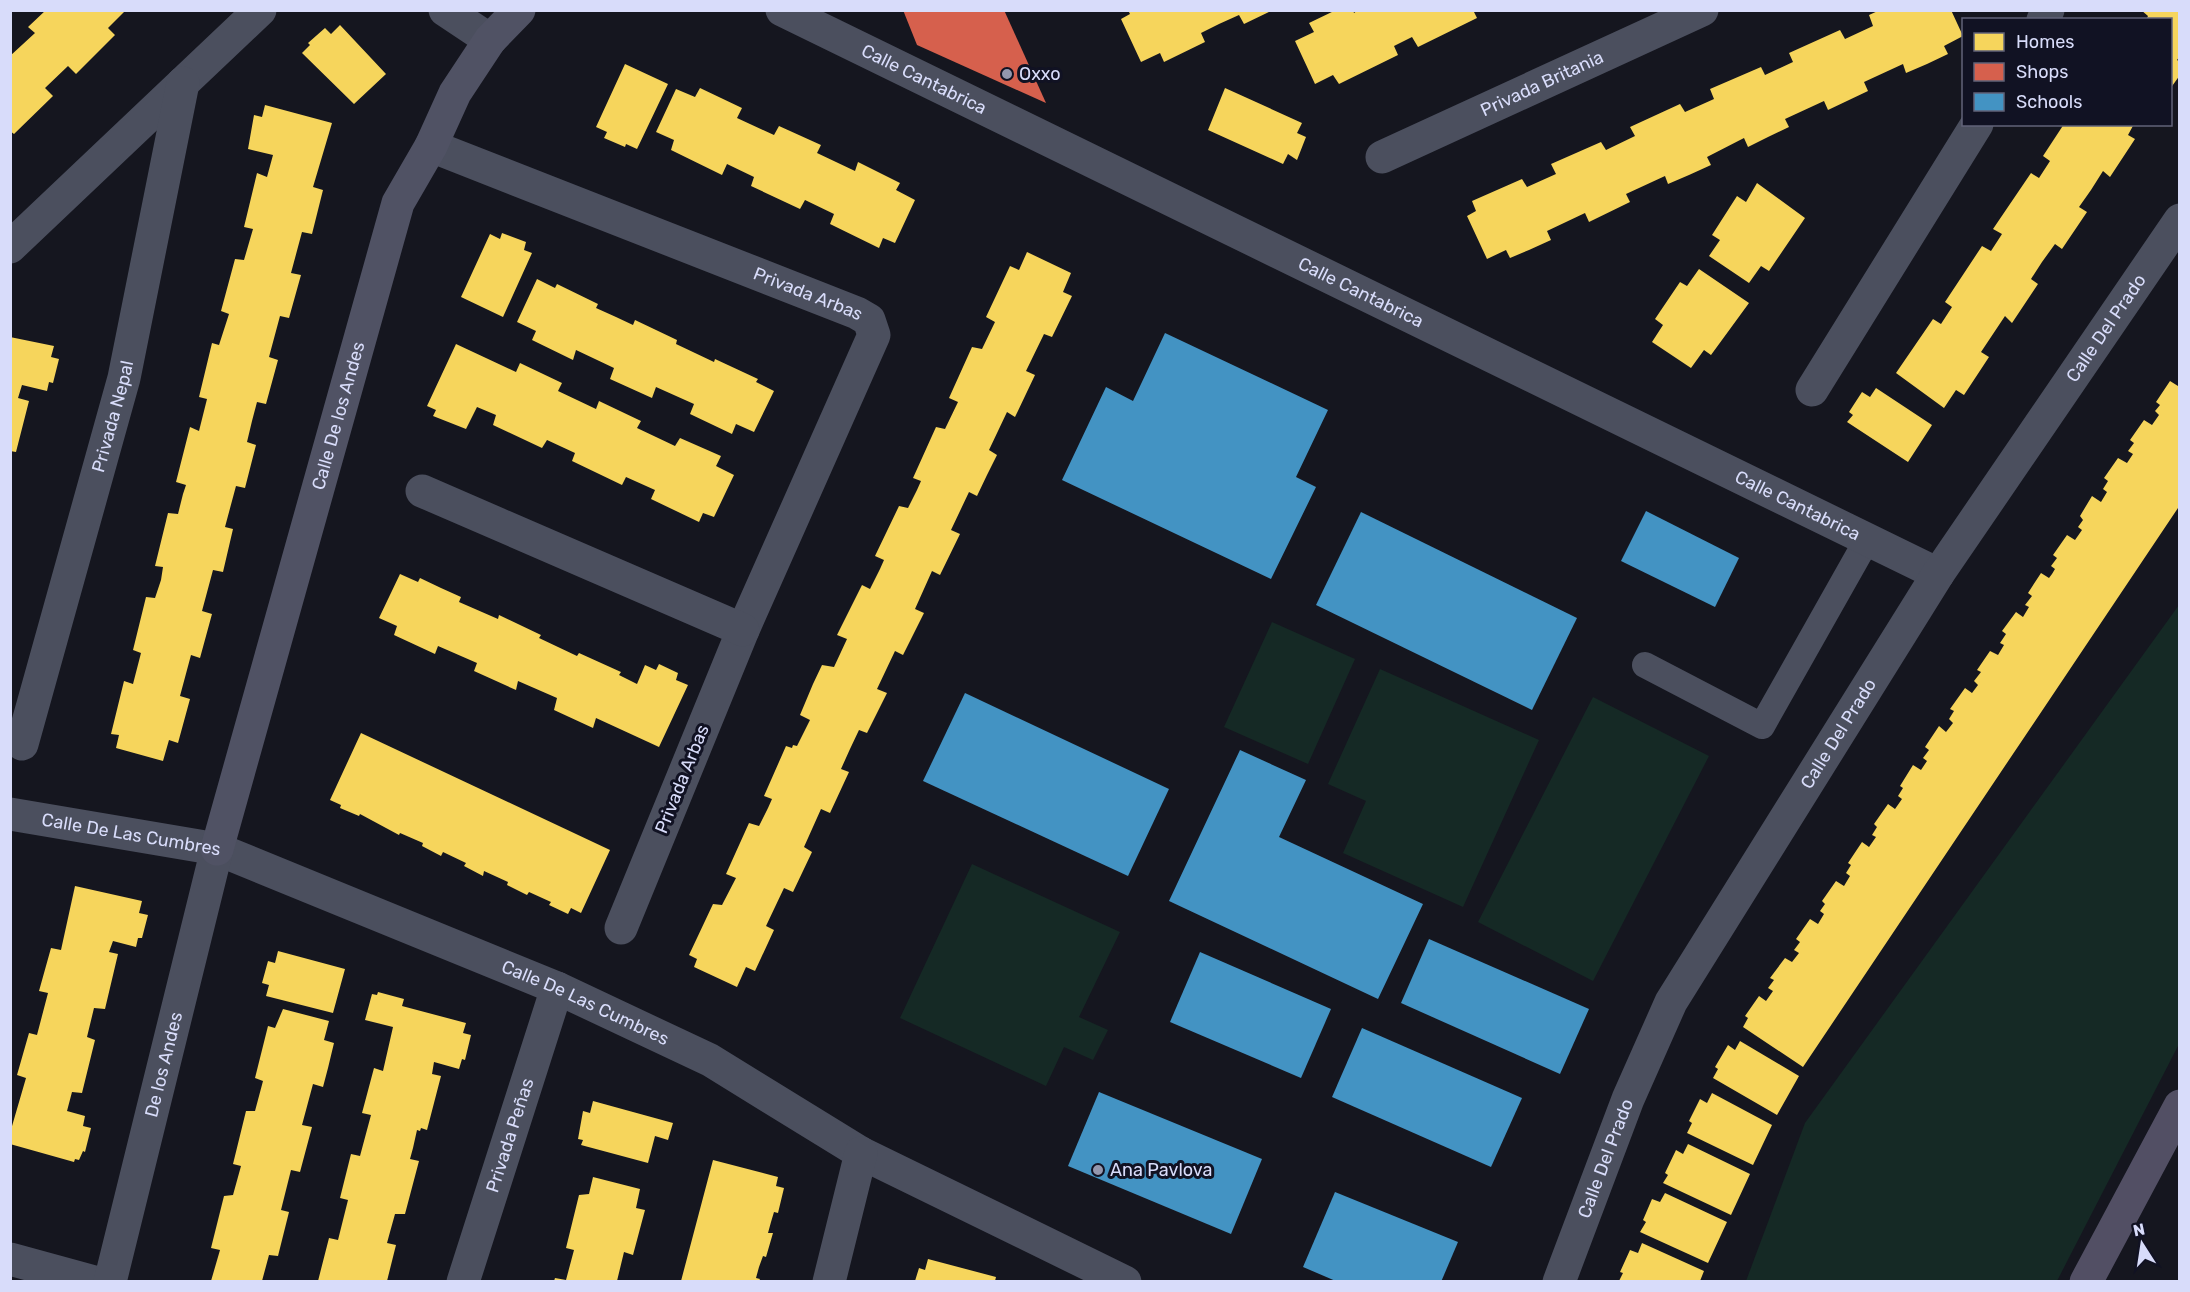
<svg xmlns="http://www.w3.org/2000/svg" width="2190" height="1292" font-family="Rubik,sans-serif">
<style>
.green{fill:#152925}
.homes{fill:#f6d55c}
.shops{fill:#d6604d}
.schools{fill:#4393c3}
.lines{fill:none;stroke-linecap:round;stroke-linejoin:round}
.lane{stroke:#4b4f5e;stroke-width:26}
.street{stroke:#4b4f5e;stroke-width:33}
.secondary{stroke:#505264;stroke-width:33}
.primary{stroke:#524f64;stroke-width:33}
.poi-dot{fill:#9497ad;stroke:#111223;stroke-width:2}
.labels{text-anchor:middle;stroke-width:6;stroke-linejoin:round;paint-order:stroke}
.poi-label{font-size:18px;fill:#d8dcfa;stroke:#111223;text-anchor:start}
.street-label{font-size:18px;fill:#d8dcfa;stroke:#111223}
</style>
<rect width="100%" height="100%" fill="#15161f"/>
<!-- green -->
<g class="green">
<polygon points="2179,605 2179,1044 2057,1281 1746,1281 1805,1123"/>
<polygon points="1272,622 1355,659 1308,764 1224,727"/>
<polygon points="1380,669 1539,740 1463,907 1343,853 1366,801 1328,784"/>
<polygon points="1593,697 1709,756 1593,981 1478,922"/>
<polygon points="972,864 1120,932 1079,1017 1108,1030 1093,1060 1064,1047 1046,1086 900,1018"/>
</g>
<!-- homes -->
<g class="homes">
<polygon points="46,10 126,10 108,28 115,35 76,74 68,66 45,88 53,96 14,134 10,131 10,56 35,33 28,27"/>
<polygon points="1128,10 1273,10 1244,24 1239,15 1219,24 1201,33 1205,42 1164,62 1160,53 1141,62 1121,19 1130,14"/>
<polygon points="1336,10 1353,10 1354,13 1358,10 1473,10 1477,18 1418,47 1412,37 1394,46 1398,55 1339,84 1333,75 1315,84 1295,41 1314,32 1309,23"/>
<polygon points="1880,10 1951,10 1963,36 1944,46 1948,54 1927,64 1906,73 1903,64 1864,82 1868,91 1828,110 1824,101 1785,119 1789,127 1768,137 1748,147 1744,138 1707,157 1711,165 1689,175 1668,184 1665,176 1626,194 1630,202 1589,222 1585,213 1547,231 1551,240 1529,250 1510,258 1506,250 1487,259 1467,216 1476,211 1472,201 1522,179 1527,187 1556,174 1551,164 1601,142 1606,150 1635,136 1630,127 1680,104 1685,112 1714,99 1710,89 1761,67 1765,75 1793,62 1789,53 1840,30 1845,39 1873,26 1869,15"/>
<polygon points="2141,10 2180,10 2180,56 2177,60 2180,62 2180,75 2170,89 2170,20 2146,20 2148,16"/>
<polygon points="340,25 386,74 354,104 302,53 310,45 308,43 325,28 331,34"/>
<polygon points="625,64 668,84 637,149 626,144 625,147 604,138 607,132 596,127"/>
<polygon points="700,88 742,108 737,118 774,135 779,126 821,145 817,153 855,171 858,162 900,183 896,190 915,200 895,243 883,238 879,248 830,224 834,214 805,200 800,209 751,186 754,177 727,164 722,175 671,150 674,140 656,132 676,89 695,97"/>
<polygon points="1225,88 1302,123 1297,133 1306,137 1297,160 1288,154 1283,164 1208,130"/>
<polygon points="265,105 332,123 313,187 323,190 312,234 302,232 291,273 301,275 289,318 280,316 269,357 278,360 266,404 257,402 252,421 247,442 256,445 245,488 236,486 225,527 233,529 223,572 213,570 202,611 212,614 200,658 191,655 180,696 190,699 178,743 169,740 163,761 116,748 119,735 111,734 124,681 133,684 141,653 133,650 146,597 155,598 161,580 163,567 155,566 168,513 178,514 183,494 186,485 176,482 190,427 199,431 207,399 199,397 212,343 219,345 229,314 221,311 235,259 244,260 253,229 244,227 257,173 267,177 273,155 248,149 254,115 262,117"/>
<polygon points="2064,124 2134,124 2128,135 2135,139 2110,177 2103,171 2091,190 2079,207 2087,212 2062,249 2055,244 2042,262 2031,279 2038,284 2012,323 2005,316 1981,352 1989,357 1964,395 1956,390 1944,408 1896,373 1933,319 1941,324 1952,307 1945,302 1982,246 1991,251 2002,234 1993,229 2031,173 2039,178 2050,161 2043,156"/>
<polygon points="1757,183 1805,218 1769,271 1761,266 1749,283 1709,256 1720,240 1712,235 1737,196 1746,202"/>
<polygon points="502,233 526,242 524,250 532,253 503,317 461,297 490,234 500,239"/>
<polygon points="1027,252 1071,273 1063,292 1072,296 1052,337 1044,334 1026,371 1035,375 1015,417 1007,412 989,450 997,455 987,475 977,496 969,492 951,530 960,534 940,575 932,571 915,609 924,613 903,655 895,651 877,689 887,693 867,733 859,730 850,749 841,769 849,772 830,813 821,809 804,847 812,852 793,892 784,888 766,926 774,930 755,971 746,967 737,987 694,967 697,959 689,955 713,904 722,905 736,878 726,874 749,823 759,826 768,808 772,799 764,796 786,746 792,748 793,745 797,746 810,720 800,715 813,684 822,665 834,667 847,639 837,635 862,585 870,589 880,569 884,560 875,556 899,506 908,508 917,490 921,481 913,478 936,427 945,429 958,402 949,398 972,347 982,349 995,322 986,317 1010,266 1019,270"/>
<polygon points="1699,269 1749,303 1711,355 1704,350 1691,368 1652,342 1663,325 1655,319 1680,282 1687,286"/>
<polygon points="537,279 555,288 557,284 598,304 596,308 616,317 633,325 635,320 677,340 676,344 714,362 715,359 758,379 756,382 774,391 754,432 736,424 732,434 690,414 694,404 656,387 652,398 610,379 614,368 576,350 573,360 532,340 536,331 517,322"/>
<polygon points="10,337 54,346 51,357 59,359 53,383 49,382 47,391 22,385 18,398 29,401 16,452 10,451"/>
<polygon points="456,344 516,372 520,363 562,383 558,391 596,409 599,401 641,421 637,428 675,446 680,438 721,456 716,466 734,475 714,517 703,513 699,522 651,499 655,490 626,477 622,485 572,461 575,453 547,440 542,448 493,425 496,415 477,407 466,429 433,416 436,410 427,406"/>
<polygon points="2170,381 2178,386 2180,383 2180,505 1803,1067 1743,1027 1748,1018 1745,1016 1759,996 1766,1001 1773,991 1768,988 1774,980 1770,978 1785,958 1792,962 1799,953 1794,950 1800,942 1796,939 1810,919 1818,924 1824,914 1820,911 1825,904 1822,901 1836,881 1844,886 1850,876 1846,873 1851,865 1848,863 1862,842 1869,847 1876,837 1872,835 1877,827 1874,824 1888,804 1895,809 1902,799 1898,796 1903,788 1900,786 1913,765 1921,770 1927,761 1923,758 1929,750 1925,747 1939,726 1946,732 1953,723 1949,719 1954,711 1950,709 1965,688 1972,693 1978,685 1974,681 1981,672 1977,670 1990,651 1998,655 2004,645 2000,643 2006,634 2002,631 2016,612 2023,617 2029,607 2025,605 2032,596 2028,593 2041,573 2049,578 2052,574 2055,569 2051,566 2057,558 2053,555 2067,535 2075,540 2082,530 2078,527 2083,520 2080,516 2092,496 2101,502 2107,492 2103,489 2108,481 2104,478 2118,458 2127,463 2133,454 2128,451 2134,443 2130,440 2144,420 2152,425 2159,415 2155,411 2160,405 2156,402"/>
<polygon points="1876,388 1932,425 1908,462 1847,422 1853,415 1849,412 1862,392 1870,397"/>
<polygon points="400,574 418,582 420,578 441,588 461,597 459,602 498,619 499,615 541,635 539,638 577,656 579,653 621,672 619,675 637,684 645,665 656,670 659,664 678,673 676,680 688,685 659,747 596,718 593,728 554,710 557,698 518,681 516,690 474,671 477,663 438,646 435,654 394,635 397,626 379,618"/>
<polygon points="361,733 610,850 581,913 571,908 568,914 549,905 551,902 529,892 527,895 507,885 508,882 484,871 483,876 464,866 466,863 443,852 441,856 422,846 423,843 400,833 399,835 360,814 359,816 340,808 341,805 330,800"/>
<polygon points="75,886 142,901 139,913 148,915 142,938 138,938 136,947 113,941 109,952 118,954 105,1009 94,1008 87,1037 95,1040 82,1093 72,1092 67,1111 85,1116 83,1126 91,1128 85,1152 83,1151 79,1160 75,1159 74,1162 10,1144 10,1133 26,1078 17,1075 29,1033 37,1035 48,993 39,991 51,948 61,950"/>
<polygon points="278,951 345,969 333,1013 266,996 269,985 262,983 268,961 275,963"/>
<polygon points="378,992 404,999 402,1006 466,1023 463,1033 471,1035 465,1060 462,1059 459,1069 434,1062 432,1074 441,1076 427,1130 421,1128 420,1131 417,1130 413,1148 410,1159 419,1161 405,1214 395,1214 390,1232 387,1243 396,1245 387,1281 318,1281 329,1238 338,1240 348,1200 340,1198 351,1154 360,1156 371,1115 362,1113 374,1068 383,1071 393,1027 365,1020 372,994 377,995"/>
<polygon points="283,1009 329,1021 324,1040 334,1043 328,1068 323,1087 313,1084 302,1125 312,1127 300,1172 291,1170 281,1210 289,1212 278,1256 269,1255 262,1281 211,1281 220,1250 211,1248 224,1196 233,1195 241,1166 233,1164 246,1111 255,1111 263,1081 255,1078 268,1026 275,1028"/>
<polygon points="1740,1041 1799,1076 1777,1115 1713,1078 1718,1069 1715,1067 1728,1045 1735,1050"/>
<polygon points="1712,1093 1772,1125 1753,1165 1687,1133 1692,1123 1689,1121 1700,1099 1707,1103"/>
<polygon points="593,1101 673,1123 668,1140 655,1136 648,1163 581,1145 583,1140 578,1139 583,1111 590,1113"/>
<polygon points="1688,1144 1750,1174 1731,1215 1663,1183 1668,1175 1665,1173 1676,1150 1683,1154"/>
<polygon points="713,1160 778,1177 776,1186 784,1188 778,1213 774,1212 771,1222 768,1233 773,1233 766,1257 763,1256 759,1267 756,1278 760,1279 759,1281 681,1281"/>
<polygon points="593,1177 640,1189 636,1208 645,1210 633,1255 624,1252 617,1281 554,1281 555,1278 566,1280 574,1250 566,1248 579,1195 589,1194"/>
<polygon points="1665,1193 1727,1222 1708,1263 1640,1232 1646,1222 1643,1220 1652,1199 1660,1202"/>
<polygon points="1642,1243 1704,1271 1700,1281 1619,1281 1623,1273 1620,1272 1630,1250 1638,1253"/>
<polygon points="928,1259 996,1277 995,1281 915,1281 919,1268 925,1270"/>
</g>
<!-- shops -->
<polygon class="shops" points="903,10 1004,10 1046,103 917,45"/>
<!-- schools -->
<g class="schools">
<polygon points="1165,333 1328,410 1296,477 1316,487 1271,579 1062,480 1106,387 1133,401"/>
<polygon points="1646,511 1739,558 1715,607 1621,561"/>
<polygon points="1361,512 1577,618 1532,710 1316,605"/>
<polygon points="965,693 1169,789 1128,876 923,781"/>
<polygon points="1240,750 1306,780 1279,837 1423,904 1378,999 1169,901"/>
<polygon points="1429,939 1589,1009 1560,1074 1401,1003"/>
<polygon points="1200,952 1331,1009 1301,1078 1170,1022"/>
<polygon points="1362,1028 1522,1098 1491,1167 1332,1097"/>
<polygon points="1099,1092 1262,1159 1231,1234 1068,1166"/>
<polygon points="1335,1192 1458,1242 1441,1282 1338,1282 1303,1267"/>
</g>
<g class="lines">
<!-- lane -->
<polyline class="lane" points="1645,665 1762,726 1867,540"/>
<!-- street -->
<g class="street">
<polyline points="445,10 490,40"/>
<path id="s1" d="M782 10 1938 574"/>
<polyline points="2043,20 2048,10"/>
<path id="s2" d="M431 146 857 313 869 320 874 335 743 630 621 928"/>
<path id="s3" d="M1382 157 1702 10"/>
<polyline points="10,247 260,10"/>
<polyline points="1812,390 1977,124"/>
<polyline points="422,491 743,630"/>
<path id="s4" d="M22 744 124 378 183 83"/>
<path id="s5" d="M10 814 217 849 557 988 710 1060 861 1153 1125 1282"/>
<polyline points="10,1259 94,1282"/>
<path id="s6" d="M110 1282 217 849"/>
<path id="s7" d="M463 1282 557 988"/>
<polyline points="829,1282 861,1153"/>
<path id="s8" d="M1559 1282 1628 1099 1671 1002 1938 574 2180 220"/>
</g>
<!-- secondary -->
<path class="secondary" id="s9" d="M217 849 398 203 431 146 455 93 490 40 519 10"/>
<!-- primary -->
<polyline class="primary" points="2086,1282 2180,1106"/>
</g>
<!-- markers -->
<g class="poi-dot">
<circle cx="1007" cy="74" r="6"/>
<circle cx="1098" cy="1170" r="6"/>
</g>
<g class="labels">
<!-- poi labels -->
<g class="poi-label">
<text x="1019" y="80">Oxxo</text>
<text x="1110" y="1176">Ana Pavlova</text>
</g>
<!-- street labels -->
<g class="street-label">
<text dy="6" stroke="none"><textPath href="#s1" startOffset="158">Calle Cantabrica</textPath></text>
<text dy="6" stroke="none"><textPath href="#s3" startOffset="176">Privada Britania</textPath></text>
<text dy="6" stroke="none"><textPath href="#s1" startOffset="644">Calle Cantabrica</textPath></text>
<text dy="6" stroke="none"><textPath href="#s2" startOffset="405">Privada Arbas</textPath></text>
<text dy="6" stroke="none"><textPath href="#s8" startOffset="1104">Calle Del Prado</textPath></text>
<text dy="6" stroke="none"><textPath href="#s4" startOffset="340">Privada Nepal</textPath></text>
<text dy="6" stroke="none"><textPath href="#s9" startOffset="450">Calle De los Andes</textPath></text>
<text dy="6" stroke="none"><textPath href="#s1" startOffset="1130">Calle Cantabrica</textPath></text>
<text dy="6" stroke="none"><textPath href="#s8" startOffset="618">Calle Del Prado</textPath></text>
<text transform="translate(682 779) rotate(-68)" y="6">Privada Arbas</text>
<text dy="6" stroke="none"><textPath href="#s5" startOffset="123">Calle De Las Cumbres</textPath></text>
<text dy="6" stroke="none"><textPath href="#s5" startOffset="609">Calle De Las Cumbres</textPath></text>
<text dy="6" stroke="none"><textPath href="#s6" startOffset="224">De los Andes</textPath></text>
<text dy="6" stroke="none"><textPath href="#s7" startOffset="154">Privada Peñas</textPath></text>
<text dy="6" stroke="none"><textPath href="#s8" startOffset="132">Calle Del Prado</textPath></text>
</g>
</g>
<!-- border -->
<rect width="2190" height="1292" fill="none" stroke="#d8dcfa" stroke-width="24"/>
<!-- legend -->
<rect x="1962" y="18" width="210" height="108" fill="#111223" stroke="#616379" stroke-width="1.5"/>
<rect x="1974" y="33" width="30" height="18" fill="#f6d55c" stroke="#616379" stroke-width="1.5"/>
<text x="2016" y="48" font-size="18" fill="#d8dcfa">Homes</text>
<rect x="1974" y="63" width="30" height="18" fill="#d6604d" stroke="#616379" stroke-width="1.5"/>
<text x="2016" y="78" font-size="18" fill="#d8dcfa">Shops</text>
<rect x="1974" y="93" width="30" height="18" fill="#4393c3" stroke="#616379" stroke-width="1.5"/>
<text x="2016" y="108" font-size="18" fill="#d8dcfa">Schools</text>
<!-- north arrow -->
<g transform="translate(2142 1244) rotate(348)" stroke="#111223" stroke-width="4.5" paint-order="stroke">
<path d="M0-4.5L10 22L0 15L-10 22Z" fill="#d8dcfa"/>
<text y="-9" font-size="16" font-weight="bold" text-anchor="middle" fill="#d8dcfa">N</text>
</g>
</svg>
